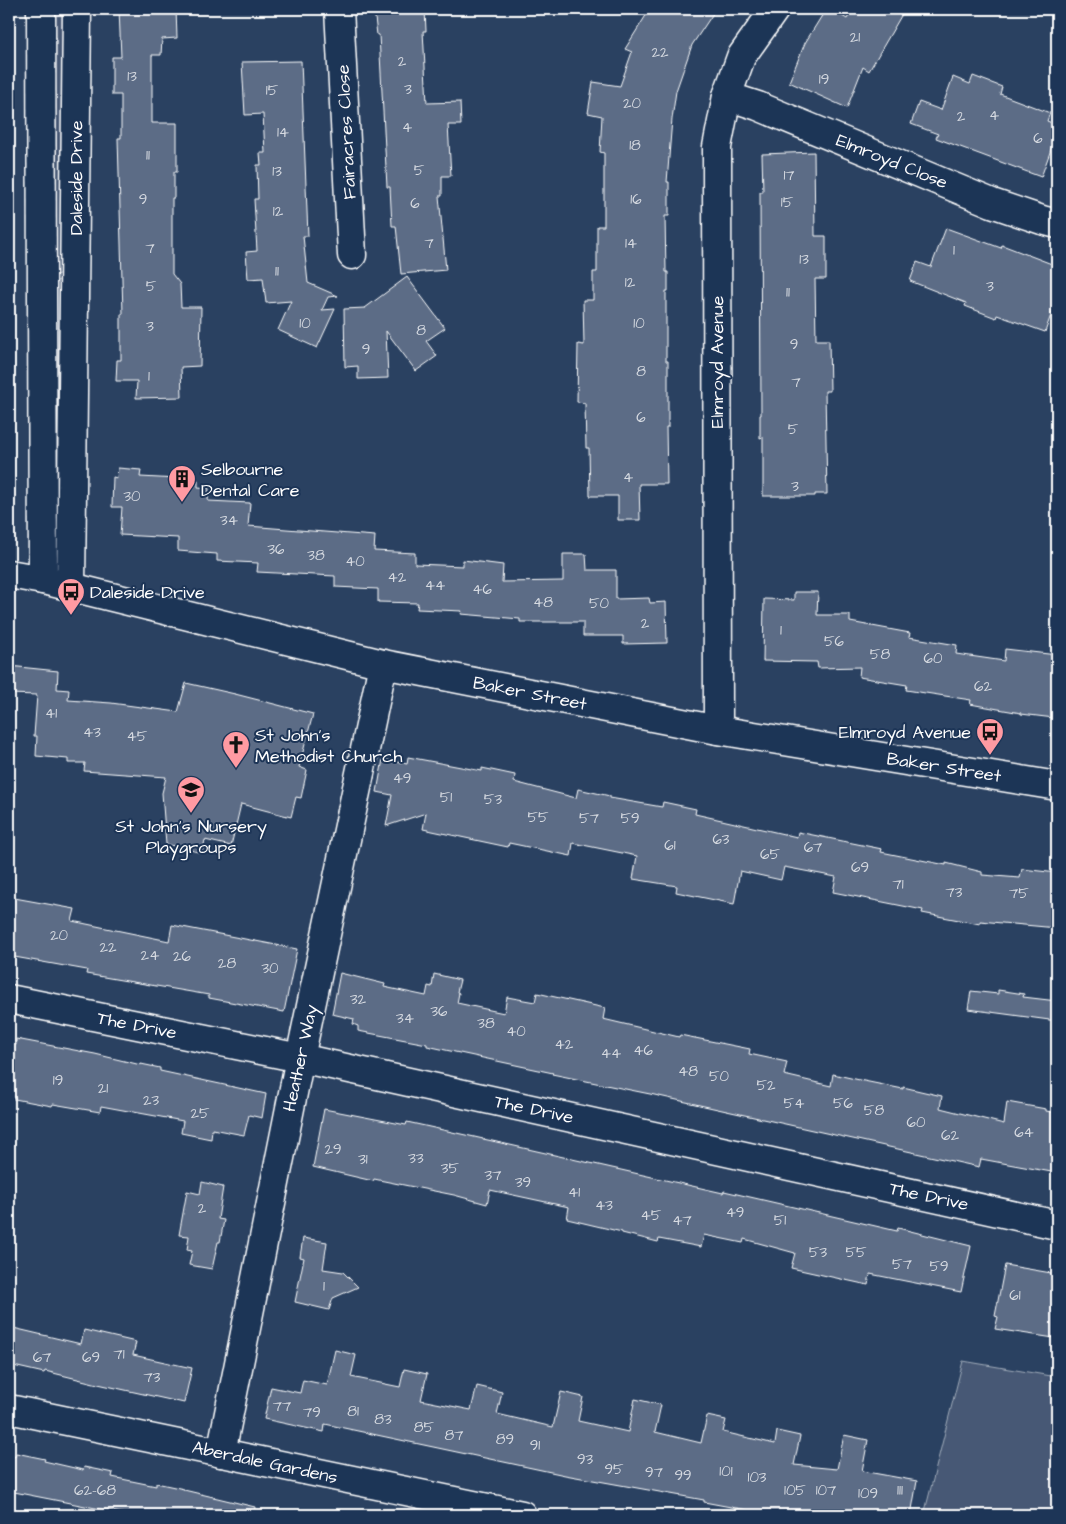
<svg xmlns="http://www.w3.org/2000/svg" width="1066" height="1524" font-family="'Architects Daughter',sans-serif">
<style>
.green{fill:#465975;stroke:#a2acba}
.building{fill:#5b6c86;stroke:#fff}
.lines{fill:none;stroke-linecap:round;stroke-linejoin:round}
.minor-casing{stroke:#fff;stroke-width:31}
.minor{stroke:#1d3557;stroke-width:28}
.labels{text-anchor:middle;stroke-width:4;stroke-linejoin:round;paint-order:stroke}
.number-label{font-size:15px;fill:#d6dae1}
.street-label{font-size:18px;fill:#fff;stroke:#1d3557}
.poi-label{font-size:18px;fill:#fff;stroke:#1d3557;text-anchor:start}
</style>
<rect width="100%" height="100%" fill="#2a4161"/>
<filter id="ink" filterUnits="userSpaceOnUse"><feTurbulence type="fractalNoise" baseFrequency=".02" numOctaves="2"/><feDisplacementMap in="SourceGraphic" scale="10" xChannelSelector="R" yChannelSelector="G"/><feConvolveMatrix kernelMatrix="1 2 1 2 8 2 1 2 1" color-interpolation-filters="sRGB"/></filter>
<g filter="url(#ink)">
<!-- green -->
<g class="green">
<polygon points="52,9 65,9 63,272 52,277"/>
<polygon points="64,278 64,549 50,548 52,283"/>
<polygon points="963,1361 1057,1377 1057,1515 924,1515"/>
</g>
<!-- building -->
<g class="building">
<polygon points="119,9 176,9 177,38 162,39 161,55 152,55 152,123 177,123 177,172 174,172 174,198 172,198 172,274 180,284 181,307 201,307 200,366 181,367 182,397 136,398 137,381 116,381 117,360 121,360 121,314 123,314 118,138 121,138 121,95 112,95 112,57 121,57"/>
<polygon points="374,9 425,9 426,31 423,31 427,103 460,102 461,125 448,125 451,176 442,176 442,196 439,196 446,270 401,274 396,226 392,226 390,187 387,187 379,35 377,35"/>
<polygon points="650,9 716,9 692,45 676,91 672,119 667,182 669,182 669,216 665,216 666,272 668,272 668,291 666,291 666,361 668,361 668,427 666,427 667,484 639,484 640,520 618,520 618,496 590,496 589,448 586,448 585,403 577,402 578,344 584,345 583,300 593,300 593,272 597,272 597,226 604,226 604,153 600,152 602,116 588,113 593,82 620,86 632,52 625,49"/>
<polygon points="826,9 831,9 847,19 853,9 905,9 869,71 863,67 847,108 789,82 805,43"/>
<polygon points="301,61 308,236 303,236 308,283 338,296 328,297 322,310 335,309 317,348 278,330 291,301 266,303 263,278 248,279 246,252 257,251 254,199 258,199 257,165 261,165 260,153 265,153 263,114 245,115 242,62"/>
<polygon points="973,76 1002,87 1000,94 1050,113 1047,121 1057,125 1057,133 1041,177 936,138 938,134 911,124 919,102 941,110 953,77 970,84"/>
<polygon points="814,152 815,236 826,236 826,279 815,279 816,340 829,340 830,391 825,391 827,494 815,494 815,496 763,496 763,437 760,438 760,415 761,415 760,192 763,192 762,154"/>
<polygon points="946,228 1001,248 1002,245 1057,266 1057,298 1045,332 997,315 996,318 965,306 966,303 910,281 917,262 931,267"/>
<polygon points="407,277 445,328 426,341 437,356 416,371 386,331 388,378 358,379 358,366 345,367 344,309 365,308"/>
<polygon points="118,468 141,470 140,477 198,480 198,487 209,488 208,501 250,503 248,526 375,536 374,551 415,553 415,564 463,566 463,560 503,565 502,582 563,581 563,554 586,554 587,570 616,570 616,599 649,598 650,603 666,602 667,643 623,644 623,636 583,636 583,622 520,622 520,619 461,614 462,611 417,609 418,603 378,602 378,589 335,587 335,576 257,572 258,563 217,561 217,554 178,551 178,538 120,535 122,507 112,507 113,477 117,478"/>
<polygon points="794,592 818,592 817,615 850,615 850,622 910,633 909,637 957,645 956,654 1004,661 1005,649 1057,655 1057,690 1054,718 1021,714 1021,713 970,704 971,700 906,690 907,685 859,677 860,667 818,668 817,662 763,661 764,599 794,600"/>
<polygon points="9,666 58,671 57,689 69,690 68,700 111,703 178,712 186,683 235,694 313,714 299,767 307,770 301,798 296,797 291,817 241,804 231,846 205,840 202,853 166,844 162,793 166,777 84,771 85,763 68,763 68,759 36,756 37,736 34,736 37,695 9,694"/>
<polygon points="408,757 482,771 482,768 515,775 514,782 576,798 578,789 610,796 610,798 662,807 663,802 696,809 695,814 797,837 798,832 882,849 881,852 946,865 946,863 982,872 982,875 1020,878 1022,869 1057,873 1057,928 980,921 980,924 922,913 923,910 833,892 836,877 784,867 781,880 740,871 734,904 676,892 677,886 633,879 637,856 573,843 571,856 509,843 508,847 423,829 426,813 386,826 392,795 377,792 383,759 407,764"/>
<polygon points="9,897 75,909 72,921 169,941 172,925 297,949 284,1012 209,998 209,995 86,974 87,970 9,956"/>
<polygon points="340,973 385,984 384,987 426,996 428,986 432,987 434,974 460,980 457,992 459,993 457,1003 504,1013 507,997 535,1002 537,993 605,1008 603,1019 679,1037 680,1035 750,1049 749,1054 787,1062 784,1075 831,1086 833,1074 864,1081 903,1089 903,1087 942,1096 940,1108 1004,1124 1007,1102 1046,1109 1046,1111 1057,1113 1057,1173 981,1159 979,1167 650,1094 552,1074 553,1073 427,1046 427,1044 358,1031 358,1026 353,1024 354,1019 332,1014"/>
<polygon points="998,990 1024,994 1023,997 1057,1001 1057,1021 968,1009 971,991 998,994"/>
<polygon points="16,1039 95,1054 141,1065 141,1064 160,1068 160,1071 266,1094 262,1118 249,1115 244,1135 212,1129 211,1139 181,1133 183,1121 101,1106 100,1112 53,1104 52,1106 9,1098 9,1043 16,1045"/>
<polygon points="324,1109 406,1125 407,1122 470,1136 723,1193 724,1191 897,1231 898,1228 971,1246 961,1292 870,1274 868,1285 791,1268 795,1253 744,1239 743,1243 704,1235 701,1247 659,1239 658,1242 622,1233 622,1232 567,1219 569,1207 490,1190 487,1204 454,1195 374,1179 373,1181 313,1167"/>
<polygon points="202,1182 223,1187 218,1219 224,1220 220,1242 218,1242 212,1269 189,1265 192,1251 187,1250 189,1236 179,1235 187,1191 200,1194"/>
<polygon points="303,1238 327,1242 323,1269 343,1272 358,1287 333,1298 329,1310 295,1302 304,1258 300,1257"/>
<polygon points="1005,1265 1057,1274 1057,1318 1054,1338 995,1329 998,1317 995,1316"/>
<polygon points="9,1327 81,1344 84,1330 136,1342 133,1355 192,1368 184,1403 98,1384 45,1371 44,1373 9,1365"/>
<polygon points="335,1350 356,1355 351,1377 400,1387 404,1369 427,1374 421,1400 471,1410 477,1386 502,1392 497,1414 553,1427 561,1392 583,1397 578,1421 628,1432 635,1399 661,1405 655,1432 701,1443 707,1416 726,1420 723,1432 775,1444 777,1431 800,1436 794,1465 837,1469 844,1435 868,1440 862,1471 917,1481 911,1515 767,1515 746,1512 747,1510 704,1502 704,1500 565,1475 325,1424 324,1432 264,1419 271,1387 300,1393 303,1380 327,1385"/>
<polygon points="16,1453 45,1459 44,1461 83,1470 84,1467 113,1473 112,1477 156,1486 156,1483 184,1489 184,1490 255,1507 254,1515 131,1515 9,1491 9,1455 15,1457"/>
</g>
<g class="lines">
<defs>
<g id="minor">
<polyline points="41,9 43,580"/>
<polyline points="339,9 352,255"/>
<polyline points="727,96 758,106 992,203 1042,220 1057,224"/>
<polyline points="9,574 43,580 383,664 718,730 1057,786"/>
<polyline points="71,587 77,9"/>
<polyline points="718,730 717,147 727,96 741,57 775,9"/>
<polyline points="9,999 300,1058 1057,1225"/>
<polyline points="9,1409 522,1515"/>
<polyline points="221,1453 300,1058 383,664"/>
</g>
</defs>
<!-- minor casing -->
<use href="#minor" class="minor-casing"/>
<!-- minor -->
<use href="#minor" class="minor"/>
</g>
</g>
<!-- icons -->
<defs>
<symbol id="building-pin" viewBox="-11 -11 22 30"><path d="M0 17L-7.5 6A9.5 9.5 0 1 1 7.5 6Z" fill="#ff9aa2" stroke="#1d3557"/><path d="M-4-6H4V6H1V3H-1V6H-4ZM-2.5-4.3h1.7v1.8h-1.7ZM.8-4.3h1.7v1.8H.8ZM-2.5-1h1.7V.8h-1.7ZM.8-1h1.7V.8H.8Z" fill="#111"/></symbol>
<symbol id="bus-pin" viewBox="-11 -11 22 30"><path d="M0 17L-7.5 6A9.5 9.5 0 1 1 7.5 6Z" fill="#ff9aa2" stroke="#1d3557"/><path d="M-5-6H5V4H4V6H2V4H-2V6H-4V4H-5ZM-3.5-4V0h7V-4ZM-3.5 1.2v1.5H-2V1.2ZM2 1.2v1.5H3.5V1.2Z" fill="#111"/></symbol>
<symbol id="church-pin" viewBox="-11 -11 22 30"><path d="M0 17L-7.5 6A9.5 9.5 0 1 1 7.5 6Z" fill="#ff9aa2" stroke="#1d3557"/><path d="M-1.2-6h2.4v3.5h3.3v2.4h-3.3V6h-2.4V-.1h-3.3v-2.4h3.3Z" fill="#111"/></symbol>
<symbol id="school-pin" viewBox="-11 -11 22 30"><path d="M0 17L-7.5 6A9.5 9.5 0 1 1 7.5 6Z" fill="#ff9aa2" stroke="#1d3557"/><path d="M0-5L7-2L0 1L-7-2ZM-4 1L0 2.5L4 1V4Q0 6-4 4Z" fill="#111"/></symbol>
</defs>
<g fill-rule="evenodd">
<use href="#building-pin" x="166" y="463" width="32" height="43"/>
<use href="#bus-pin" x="55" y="576" width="32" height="43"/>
<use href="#bus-pin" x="974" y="716" width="32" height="43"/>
<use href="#church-pin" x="220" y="729" width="32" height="43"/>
<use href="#school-pin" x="175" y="774" width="32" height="43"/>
</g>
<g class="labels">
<!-- number labels -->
<g class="number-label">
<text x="855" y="42">21</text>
<text x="660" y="57">22</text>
<text x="402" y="66">2</text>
<text x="132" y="81">13</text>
<text x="824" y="84">19</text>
<text x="408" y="94">3</text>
<text x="272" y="95">15</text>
<text x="632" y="108">20</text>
<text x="994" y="120">4</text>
<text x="961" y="121">2</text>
<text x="407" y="132">4</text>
<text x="283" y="137">14</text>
<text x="1038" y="143">6</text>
<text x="635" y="150">18</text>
<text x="148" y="160">11</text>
<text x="419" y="175">5</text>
<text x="277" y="176">13</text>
<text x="789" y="180">17</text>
<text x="143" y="204">9</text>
<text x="636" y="204">16</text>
<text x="787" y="207">15</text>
<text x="415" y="208">6</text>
<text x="278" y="216">12</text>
<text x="429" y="248">7</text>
<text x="631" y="248">14</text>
<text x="150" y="253">7</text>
<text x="954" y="255">1</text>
<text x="804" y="264">13</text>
<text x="277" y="276">11</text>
<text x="630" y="287">12</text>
<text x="151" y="291">5</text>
<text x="990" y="291">3</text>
<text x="788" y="297">11</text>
<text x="305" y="328">10</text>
<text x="639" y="328">10</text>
<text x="150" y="331">3</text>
<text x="421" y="335">8</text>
<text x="794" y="349">9</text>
<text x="366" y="354">9</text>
<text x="641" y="376">8</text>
<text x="149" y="381">1</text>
<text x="796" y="387">7</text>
<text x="641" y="422">6</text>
<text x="793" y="434">5</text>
<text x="628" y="482">4</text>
<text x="795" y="491">3</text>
<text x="132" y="501">30</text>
<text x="229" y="525">34</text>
<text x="276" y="554">36</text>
<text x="316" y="560">38</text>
<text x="355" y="566">40</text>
<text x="397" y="582">42</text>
<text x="435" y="590">44</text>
<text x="482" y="594">46</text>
<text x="543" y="607">48</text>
<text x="599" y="608">50</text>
<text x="645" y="628">2</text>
<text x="781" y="635">1</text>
<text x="834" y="646">56</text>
<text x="880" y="659">58</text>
<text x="933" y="663">60</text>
<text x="983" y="691">62</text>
<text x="51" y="718">41</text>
<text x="92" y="737">43</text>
<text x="137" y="741">45</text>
<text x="402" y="783">49</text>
<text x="446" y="802">51</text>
<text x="493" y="804">53</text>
<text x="538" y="822">55</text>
<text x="589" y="823">57</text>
<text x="630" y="823">59</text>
<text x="721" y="844">63</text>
<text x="670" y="850">61</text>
<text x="813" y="852">67</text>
<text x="770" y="859">65</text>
<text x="860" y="872">69</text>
<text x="898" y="889">71</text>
<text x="954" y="897">73</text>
<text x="1019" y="898">75</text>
<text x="59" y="940">20</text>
<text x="108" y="952">22</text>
<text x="150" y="960">24</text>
<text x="182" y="961">26</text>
<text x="227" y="968">28</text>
<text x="270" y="973">30</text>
<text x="358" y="1004">32</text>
<text x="439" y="1016">36</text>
<text x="405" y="1023">34</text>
<text x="486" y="1028">38</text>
<text x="516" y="1036">40</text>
<text x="564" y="1049">42</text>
<text x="643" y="1055">46</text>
<text x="611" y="1058">44</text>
<text x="688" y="1076">48</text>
<text x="719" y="1081">50</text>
<text x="58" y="1085">19</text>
<text x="766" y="1090">52</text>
<text x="103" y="1093">21</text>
<text x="151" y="1105">23</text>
<text x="794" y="1108">54</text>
<text x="843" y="1108">56</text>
<text x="874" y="1115">58</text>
<text x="200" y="1118">25</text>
<text x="916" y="1127">60</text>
<text x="1024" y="1137">64</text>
<text x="950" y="1140">62</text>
<text x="333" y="1154">29</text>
<text x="416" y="1163">33</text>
<text x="363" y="1164">31</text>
<text x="450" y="1173">35</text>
<text x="493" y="1180">37</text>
<text x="523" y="1187">39</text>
<text x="574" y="1197">41</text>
<text x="604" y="1210">43</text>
<text x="202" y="1213">2</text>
<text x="735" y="1217">49</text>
<text x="651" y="1220">45</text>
<text x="682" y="1225">47</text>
<text x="780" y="1225">51</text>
<text x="818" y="1257">53</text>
<text x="856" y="1257">55</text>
<text x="902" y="1269">57</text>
<text x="939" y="1271">59</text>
<text x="324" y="1291">1</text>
<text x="1015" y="1300">61</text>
<text x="119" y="1359">71</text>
<text x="42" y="1362">67</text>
<text x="91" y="1362">69</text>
<text x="152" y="1382">73</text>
<text x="282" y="1411">77</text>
<text x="353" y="1416">81</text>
<text x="312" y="1417">79</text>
<text x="383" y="1424">83</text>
<text x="424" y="1432">85</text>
<text x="454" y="1440">87</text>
<text x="505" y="1444">89</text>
<text x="535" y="1450">91</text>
<text x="585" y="1464">93</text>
<text x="614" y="1474">95</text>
<text x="726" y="1476">101</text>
<text x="654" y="1477">97</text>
<text x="683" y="1480">99</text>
<text x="757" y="1482">103</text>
<text x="95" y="1495">62-68</text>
<text x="795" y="1495">105</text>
<text x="826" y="1495">107</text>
<text x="900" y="1495">111</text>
<text x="868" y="1498">109</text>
</g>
<!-- street labels -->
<g class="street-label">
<text transform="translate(346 132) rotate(-93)" y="6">Fairacres Close</text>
<text transform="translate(892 161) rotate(22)" y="6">Elmroyd Close</text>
<text transform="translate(76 178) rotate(-90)" y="6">Daleside Drive</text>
<text transform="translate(717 362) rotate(-90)" y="6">Elmroyd Avenue</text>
<text transform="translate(530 693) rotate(11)" y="6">Baker Street</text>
<text transform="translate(944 767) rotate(9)" y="6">Baker Street</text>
<text transform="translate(137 1025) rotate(11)" y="6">The Drive</text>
<text transform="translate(300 1058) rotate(-78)" y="6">Heather Way</text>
<text transform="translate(534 1109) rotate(12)" y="6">The Drive</text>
<text transform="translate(929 1196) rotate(12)" y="6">The Drive</text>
<text transform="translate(265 1462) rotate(12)" y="6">Aberdale Gardens</text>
</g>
<!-- poi labels -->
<g class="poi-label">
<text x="201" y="475">Selbourne<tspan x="201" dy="21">Dental Care</tspan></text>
<text x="90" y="598">Daleside Drive</text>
<text x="971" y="738" text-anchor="end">Elmroyd Avenue</text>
<text x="255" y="741">St John's<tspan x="255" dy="21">Methodist Church</tspan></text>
<text x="191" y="832" text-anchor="middle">St John's Nursery<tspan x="191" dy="21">Playgroups</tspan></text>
</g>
</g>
<!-- margin -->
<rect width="1066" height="1524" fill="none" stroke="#1d3557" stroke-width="30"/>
<rect x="15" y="15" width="1036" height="1494" fill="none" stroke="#fff" stroke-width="2" filter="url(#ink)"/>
</svg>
